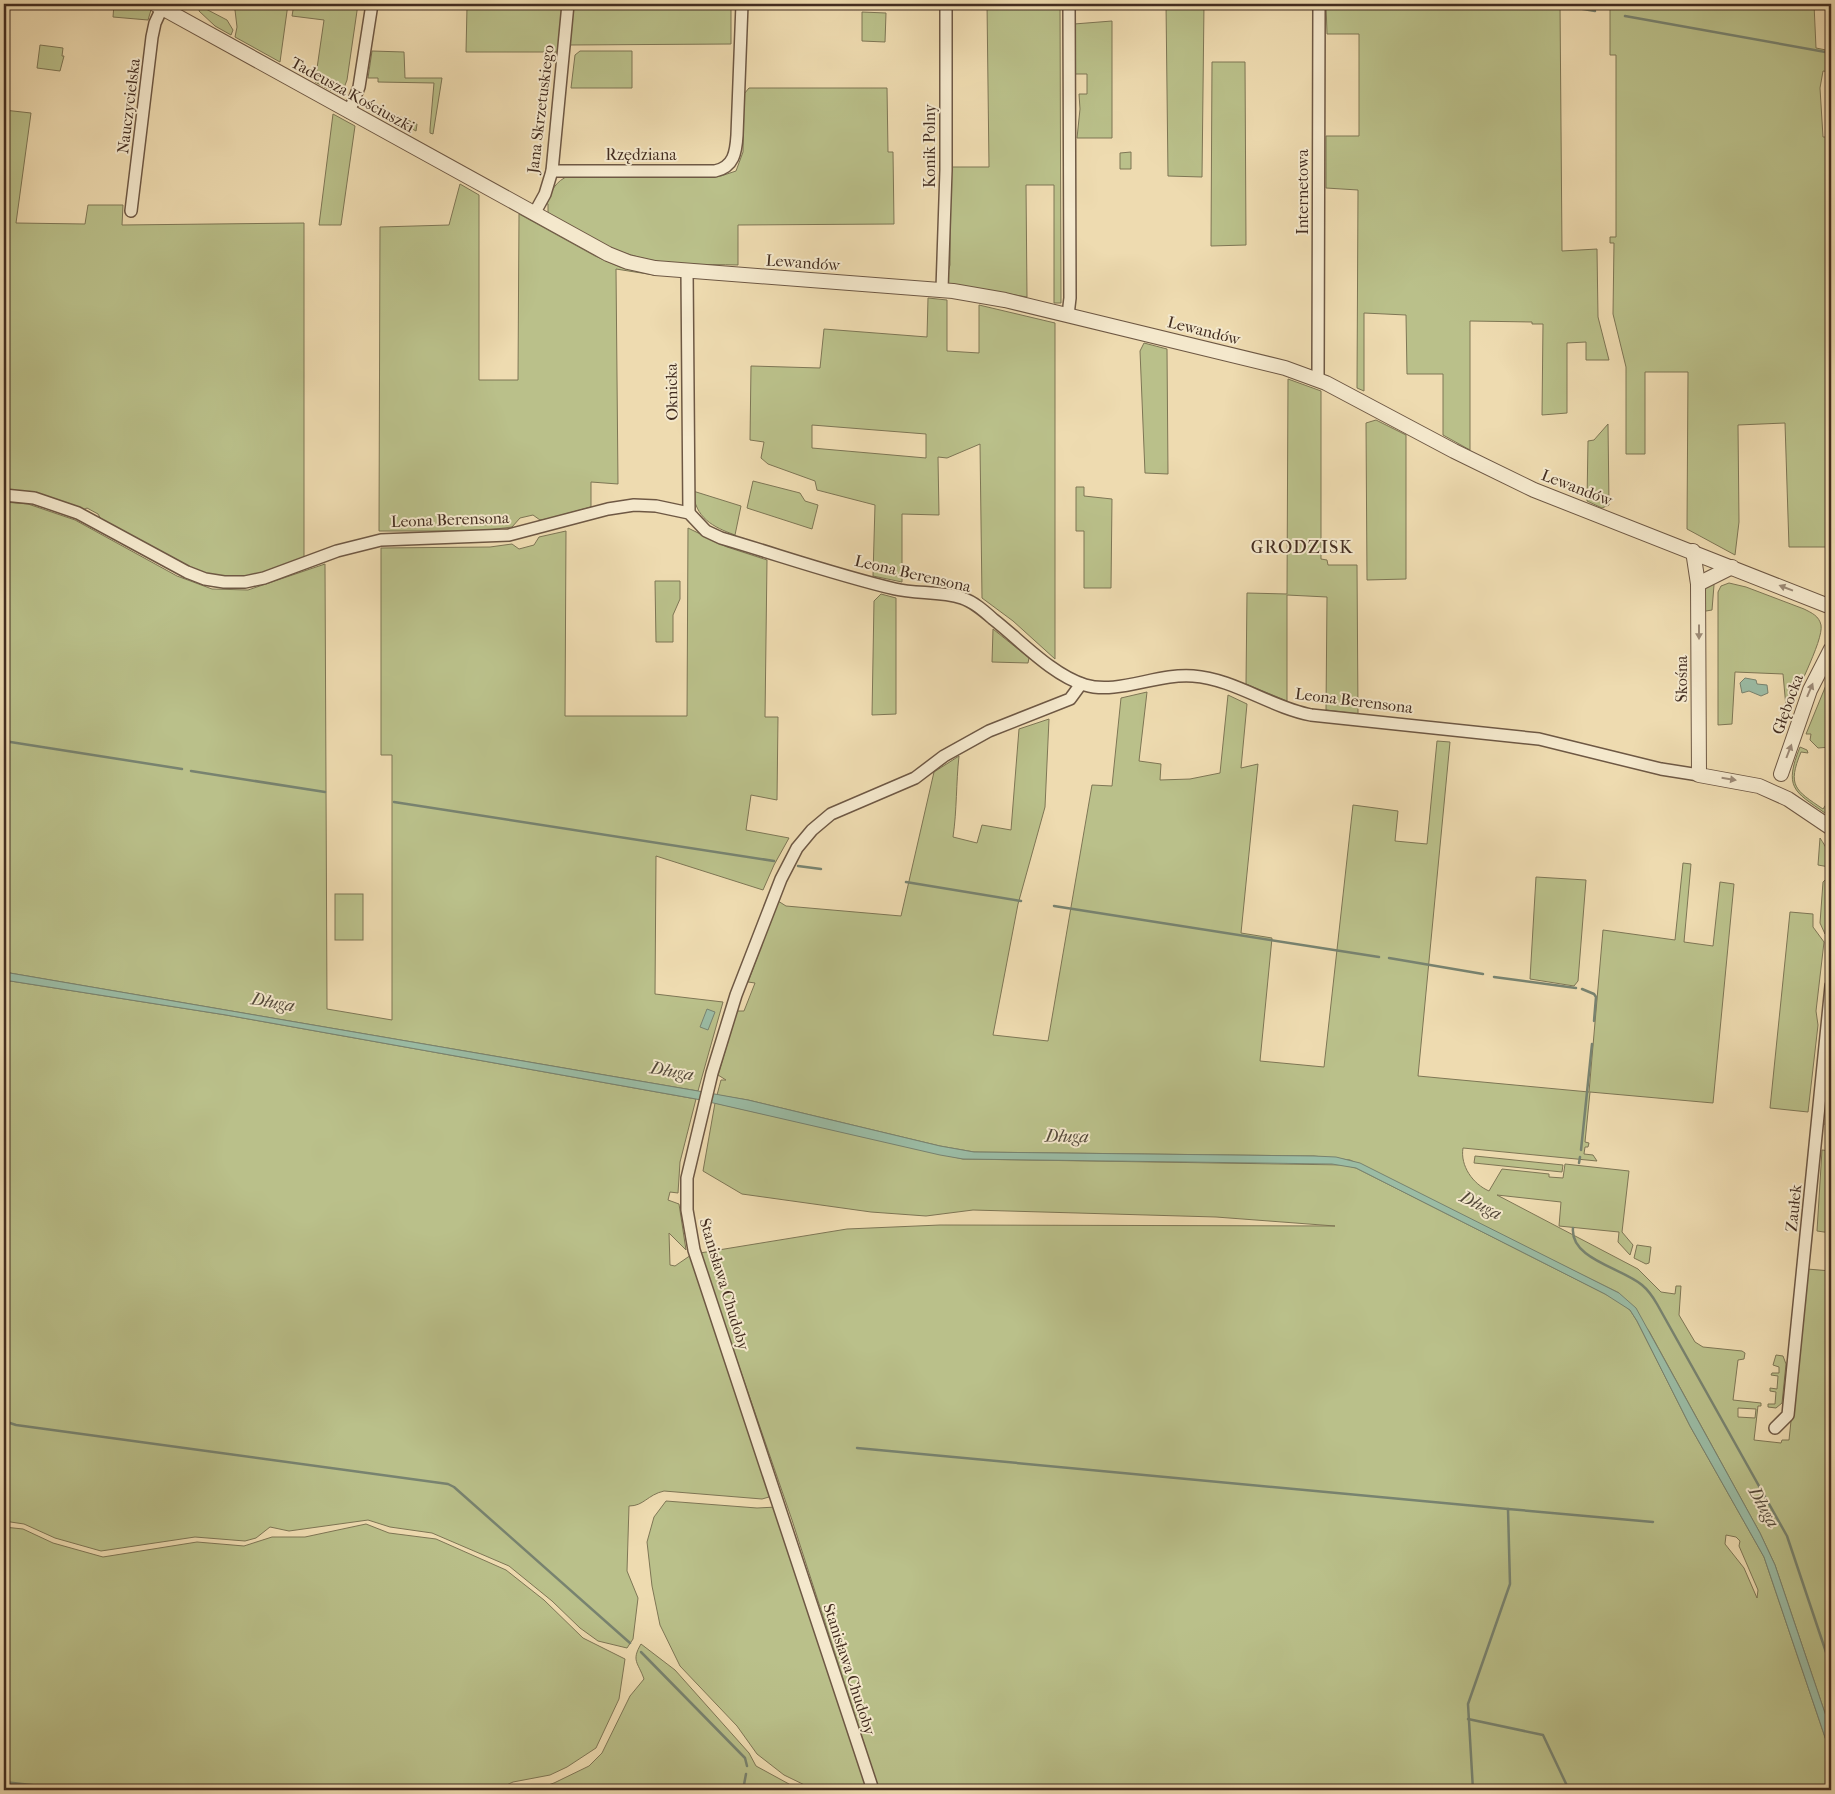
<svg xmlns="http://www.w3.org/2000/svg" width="1835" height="1794" font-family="'IM FELL French Canon',serif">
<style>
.green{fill:#bac08a;stroke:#7e7655;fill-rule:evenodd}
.water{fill:#9bbca5;stroke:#788370}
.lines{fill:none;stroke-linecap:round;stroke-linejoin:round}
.stream{stroke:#788370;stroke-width:2.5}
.minor-casing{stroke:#6e5844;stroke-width:14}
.tertiary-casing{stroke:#6e5844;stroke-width:16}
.minor{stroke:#f4e8cc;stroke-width:11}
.tertiary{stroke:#f4e8cc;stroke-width:14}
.oneway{fill:#9c8a76}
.labels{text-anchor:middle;stroke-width:4;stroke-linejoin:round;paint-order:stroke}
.street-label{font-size:16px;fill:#432d20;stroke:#f4e8cc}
.neighbourhood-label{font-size:18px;letter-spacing:1px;fill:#432d20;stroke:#f4e8cc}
.water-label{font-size:18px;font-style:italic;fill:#554a3b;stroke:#f4e8cc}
</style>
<rect width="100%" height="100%" fill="#eedbb0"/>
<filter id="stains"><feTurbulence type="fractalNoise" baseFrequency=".004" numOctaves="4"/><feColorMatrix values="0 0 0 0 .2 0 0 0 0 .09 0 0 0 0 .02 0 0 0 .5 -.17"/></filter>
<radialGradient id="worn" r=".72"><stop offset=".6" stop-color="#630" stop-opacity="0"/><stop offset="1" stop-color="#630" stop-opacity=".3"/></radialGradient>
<!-- green -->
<g class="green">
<path d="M114 4C128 4 140 2 151 10L148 20 113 17Z"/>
<polygon points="200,4 205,4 204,8 227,20 233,30 231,35 215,26 199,11"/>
<polygon points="229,4 288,4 280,62 235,37 237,27 235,10 229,6"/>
<polygon points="294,4 358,4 347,80 342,93 338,94 315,82 324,20 292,16"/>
<polygon points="379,4 563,4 559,52 466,52 467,7 378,7"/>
<polygon points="573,4 731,4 731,44 568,45"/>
<polygon points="987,4 1060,4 1061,303 1054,303 1054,185 1026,185 1027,297 945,283 950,265 950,167 989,167"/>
<polygon points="1166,4 1204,4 1202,177 1168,176"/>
<polygon points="1326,4 1560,4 1562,251 1597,249 1598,317 1609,360 1586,360 1586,342 1567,343 1567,413 1542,415 1543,324 1532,324 1532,322 1470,321 1470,450 1443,435 1443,374 1407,374 1406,315 1364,313 1364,391 1357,388 1358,190 1326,188 1326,136 1359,136 1359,34 1327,34"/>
<polygon points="1610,4 1814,4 1816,48 1831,51 1831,72 1823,71 1820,88 1823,137 1831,137 1831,238 1829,238 1831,547 1789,547 1785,423 1738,425 1739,522 1735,555 1687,529 1688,372 1645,372 1645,454 1626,454 1626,367 1613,314 1614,243 1610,243 1610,237 1616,237 1616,55 1610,55"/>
<polygon points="862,12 886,13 885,42 862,41"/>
<polygon points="1112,21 1112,138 1077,138 1080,109 1079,94 1087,94 1087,74 1074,74 1074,24"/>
<polygon points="40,45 63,48 62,56 64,56 60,71 37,68"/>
<polygon points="372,51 404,52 405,78 442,78 433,134 430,133 430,129 434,83 378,82 378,78 368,78"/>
<polygon points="580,51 632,51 632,88 571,88 575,55"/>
<polygon points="1212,62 1245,62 1246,245 1211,246"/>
<path d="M749 88H887L888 152H893L894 224 738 225V265C705 264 670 266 638 257 606 249 576 230 548 213V204L545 203C551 192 556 180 569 176H721L736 171 743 152 744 94Z"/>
<polygon points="363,101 417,124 416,131 365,103"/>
<path d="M4 110 31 113 16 223 85 224 88 205H123L122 225 304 223V559C285 565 265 574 245 577 198 584 142 542 102 521L98 514 87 508 83 510 4 490Z"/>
<polygon points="333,114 355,126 341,225 319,225"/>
<polygon points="1131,152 1131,169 1120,169 1120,153"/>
<polygon points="460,184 479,195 479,380 518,380 519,214 595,256 620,267 654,275 616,269 618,484 591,482 591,507 547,519 540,520 533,515 520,518 512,527 479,531 379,531 380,227 449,225"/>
<path d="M928 298 947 300V351L979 353V305L1055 323V659L1013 621 982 598 980 444 947 458 938 457 939 515 902 514V582L873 576 875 505 817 490 815 481 768 464 761 458 764 442 750 440 751 366 820 368 824 329 927 337ZM812 425 926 434V458L812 448Z"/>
<polygon points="1144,343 1167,349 1168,474 1145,473 1140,351"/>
<polygon points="1288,379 1321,391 1321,559 1327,560 1328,565 1357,565 1358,714 1326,710 1327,597 1287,595 1287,701 1246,684 1247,593 1287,594"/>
<polygon points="1376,420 1406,435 1406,579 1367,580 1366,423"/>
<polygon points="1608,424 1609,505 1602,508 1587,501 1588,441 1594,440"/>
<polygon points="753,481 800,493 805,501 818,505 812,529 747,508"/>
<polygon points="1076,487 1084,487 1084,496 1112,499 1111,588 1084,588 1084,531 1076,531"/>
<path d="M693 491 741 506 735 535C713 527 695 518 693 491Z"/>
<polygon points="4,502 28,504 75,520 177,576 212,589 248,590 325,564 327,1009 392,1020 392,755 381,755 381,548 490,547 512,544 519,549 534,545 539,537 566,531 565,716 687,716 688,528 727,547 767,560 765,717 778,717 777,800 751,795 746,830 789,838 774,865 763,890 656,856 655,994 723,1002 698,1091 4,972"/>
<polygon points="1712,580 1714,585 1712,610 1706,611 1703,608 1705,589"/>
<polygon points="655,581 680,581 680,599 673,615 673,642 656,642"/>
<path d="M1729 583 1746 587 1804 609C1812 613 1819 616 1821 625 1824 641 1792 698 1787 718L1783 674 1735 672 1732 724 1718 725V592L1721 586Z"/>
<polygon points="881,594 896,598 896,714 872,715 874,601"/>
<polygon points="993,629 1029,658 1028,663 992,662"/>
<polygon points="1831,673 1831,747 1818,748 1810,740 1811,734 1806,734"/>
<path d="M1147 692 1139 761 1161 764 1160 780 1190 779 1220 773 1228 695 1247 704 1241 768 1258 764 1241 933 1272 938 1260 1061 1324 1067 1353 805 1398 811 1395 841 1427 844 1437 741 1450 742 1418 1076 1589 1092 1603 930 1675 940 1683 863 1691 864 1684 942 1713 946 1720 882 1734 884 1713 1103 1590 1092 1585 1142 1589 1143 1588 1147H1585L1584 1154 1593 1155 1597 1161 1463 1148C1460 1166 1473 1184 1489 1191L1502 1169 1549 1174V1177L1563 1178 1565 1164 1629 1171 1622 1232 1633 1245 1630 1255 1618 1242 1619 1232 1559 1226 1561 1202 1497 1195 1638 1269 1661 1292 1675 1294 1676 1286H1681L1679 1315 1695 1342 1703 1347 1742 1351 1745 1353 1744 1359 1738 1360 1733 1400 1761 1403V1406H1758L1754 1440 1781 1443 1782 1440H1789L1807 1269 1831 1271V1731L1775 1565 1760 1533 1649 1331 1619 1293 1350 1160 1314 1156 974 1152 940 1146 748 1100 717 1095 721 1080H726L718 1075 737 1011H744L755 983 748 982 778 901 786 906 901 916 934 772 959 756C956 783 957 810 953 837L977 843 982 825 1011 830 1019 729 1049 719 1045 807 1018 904 993 1035 1048 1041 1092 785 1112 786 1121 698ZM1738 1408 1756 1409 1755 1418 1738 1417Z"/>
<path d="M1800 747 1807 750 1808 753 1801 752C1787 786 1795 790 1823 809L1827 803 1829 808 1825 813C1793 791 1784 787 1800 747Z"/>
<path d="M1820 838C1826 847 1832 856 1829 867L1818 865Z"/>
<polygon points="1536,877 1586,880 1578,981 1574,986 1530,979"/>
<polygon points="1825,880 1830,880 1825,934 1820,923 1823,882"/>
<rect x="335" y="894" width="28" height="46"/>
<polygon points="1790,912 1813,914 1813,927 1824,942 1816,1011 1818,1025 1808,1112 1770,1108"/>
<path d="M4 980 226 1015 696 1099 680 1162 678 1193 670 1192 668 1200 679 1204 686 1250 669 1233 670 1265 675 1266 691 1255 769 1490V1497L762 1499 664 1491C647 1495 644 1506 629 1506L627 1571 638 1598 633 1639 627 1648 598 1641 580 1628 552 1601 509 1566 432 1533 390 1527 368 1520 289 1531 270 1527 256 1538 245 1541 195 1537 101 1551 55 1538 24 1524 4 1521Z"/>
<polygon points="1831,1064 1831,1127 1825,1125"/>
<path d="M715 1103 963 1159 1345 1165 1356 1168 1617 1300 1630 1310 1637 1321 1690 1426 1764 1557 1831 1755V1790H879L792 1520 700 1253 847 1229 940 1225 1335 1226 1216 1217 973 1210 926 1216 871 1212 742 1194 703 1171ZM1726 1535 1736 1537 1740 1541 1739 1546 1758 1590 1757 1598 1744 1568 1725 1544Z"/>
<polygon points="1822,1150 1831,1151 1831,1233 1817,1231"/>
<polygon points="1475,1156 1563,1165 1562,1172 1474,1163"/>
<polygon points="1637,1245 1651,1247 1649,1263 1646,1264 1634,1258"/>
<polygon points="1776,1355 1783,1356 1786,1364 1782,1403 1776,1408 1768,1407 1768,1404 1775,1404 1776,1392 1770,1391 1770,1388 1777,1389 1778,1376 1771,1375 1772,1373 1779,1373 1779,1367 1773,1365"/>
<polygon points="666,1501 757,1508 777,1507 867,1788 865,1790 815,1790 784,1775 757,1754 737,1726 680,1666 660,1625 652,1586 647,1542 654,1517"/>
<polygon points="366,1524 389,1533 436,1539 506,1570 544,1600 583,1638 625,1659 619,1699 596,1748 567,1767 550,1775 513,1782 496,1790 4,1790 4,1527 23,1529 53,1543 103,1557 197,1542 244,1546 272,1537 305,1537"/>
<path d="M641 1644 675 1670 749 1753 756 1766 800 1790H533L554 1783 589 1766 602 1753 630 1696 644 1679C638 1662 631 1661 641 1644Z"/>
</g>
<!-- water -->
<g class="water">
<polygon points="1745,678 1756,680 1757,684 1767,685 1768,693 1761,696 1749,691 1742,693 1740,683"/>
<polygon points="4,972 698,1091 748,1100 940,1146 974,1152 1314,1156 1336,1157 1360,1163 1619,1293 1636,1308 1760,1533 1775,1565 1831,1731 1831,1755 1764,1557 1690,1426 1637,1321 1630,1310 1605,1294 1356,1168 1332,1164 963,1159 940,1155 696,1099 226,1015 4,980"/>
<polygon points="707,1009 715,1012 708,1030 700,1027"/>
</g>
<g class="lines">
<!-- stream -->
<g class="stream">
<polyline points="1554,4 1595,11"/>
<polyline points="1625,16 1831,53"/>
<polyline points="4,741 182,769"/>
<polyline points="191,771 325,792"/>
<polyline points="394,802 774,861"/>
<polyline points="798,866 821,869"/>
<polyline points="906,882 1021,901"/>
<polyline points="1054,906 1379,957"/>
<polyline points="1389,958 1483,974"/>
<polyline points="1494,977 1576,988"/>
<polyline points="1582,989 1594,994 1596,997 1594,1021"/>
<polyline points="1581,1150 1592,1044"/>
<polyline points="1579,1163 1580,1157"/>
<path d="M1573 1228C1570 1259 1622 1268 1642 1285 1648 1290 1653 1297 1657 1304L1787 1536 1831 1667"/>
<polyline points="4,1421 16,1425 448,1484 454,1487 630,1643"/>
<polyline points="857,1448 1508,1509"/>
<polyline points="641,1652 745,1758 747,1766"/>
<polyline points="1468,1719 1543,1735 1569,1790"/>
<polyline points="4,1782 77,1790"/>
<polyline points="743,1790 746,1774"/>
<polyline points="1473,1790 1468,1704 1510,1584 1508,1509 1653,1522"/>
</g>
<defs>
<g id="minor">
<polyline points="349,112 359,87 372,4"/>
<path d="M552 171H715C734 167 736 152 737 135L742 4"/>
<polyline points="131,211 152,37 155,23 162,8"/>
<polyline points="534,214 545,194 552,171 568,4"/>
<polyline points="687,270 689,513"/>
<polyline points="942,289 946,170 946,4"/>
<polyline points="1068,315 1070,298 1069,4"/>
<polyline points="1318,380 1319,4"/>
<path d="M4 495 34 498 78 513 187 572 205 579 224 582H245L264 578 337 551 381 540 509 535 608 509 634 505 656 506 689 513 706 531 721 538C779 555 836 575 895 589 916 594 941 591 962 598 974 602 984 611 993 619 1020 640 1052 675 1085 685 1117 695 1158 673 1193 676 1234 679 1270 707 1311 715L1539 739 1661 769 1699 775"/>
<polyline points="1775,1428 1788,1415 1831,986"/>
<polyline points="873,1790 694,1250 687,1210 687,1178 712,1073 736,995 781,879 797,848 812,830 831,814 915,778 944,756 989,731 1070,699 1081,684"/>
</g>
<g id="tertiary">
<polyline points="155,4 608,254 628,262 655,268 953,291 1005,300 1285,368 1326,383 1454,451 1534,490 1831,607"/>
<polyline points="1693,551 1698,584 1699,775 1759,786 1788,799 1831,828"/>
<polyline points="1698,584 1732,567"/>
<polyline points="1781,774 1810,690 1831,649"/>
</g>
</defs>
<!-- minor casing -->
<use href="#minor" class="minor-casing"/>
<!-- tertiary casing -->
<use href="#tertiary" class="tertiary-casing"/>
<!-- minor -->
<use href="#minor" class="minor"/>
<!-- tertiary -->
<use href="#tertiary" class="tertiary"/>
</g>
<!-- one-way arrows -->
<defs><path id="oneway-solid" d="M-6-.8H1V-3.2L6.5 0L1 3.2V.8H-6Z" transform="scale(1.25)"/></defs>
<g class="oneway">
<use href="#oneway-solid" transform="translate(1786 588) rotate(-159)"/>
<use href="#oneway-solid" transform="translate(1699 632) rotate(90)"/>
<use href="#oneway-solid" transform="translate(1810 690) rotate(-67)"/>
<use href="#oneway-solid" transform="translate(1789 751) rotate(-69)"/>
<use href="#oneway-solid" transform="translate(1729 779) rotate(9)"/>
</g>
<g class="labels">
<!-- street labels -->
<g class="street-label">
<text transform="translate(353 94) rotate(29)" y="6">Tadeusza Kościuszki</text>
<text transform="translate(128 106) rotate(-83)" y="6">Nauczycielska</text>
<text transform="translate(540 109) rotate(-83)" y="6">Jana Skrzetuskiego</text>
<text transform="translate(929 146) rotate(-90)" y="6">Konik Polny</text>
<text x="641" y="160">Rzędziana</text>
<text transform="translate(1302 192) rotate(-90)" y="6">Internetowa</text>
<text transform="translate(803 262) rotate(4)" y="6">Lewandów</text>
<text transform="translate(1204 330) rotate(14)" y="6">Lewandów</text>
<text transform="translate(671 392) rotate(-91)" y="6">Oknicka</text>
<text transform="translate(1577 487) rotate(21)" y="6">Lewandów</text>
<text transform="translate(450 519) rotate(-2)" y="6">Leona Berensona</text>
<text transform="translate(913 573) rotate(13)" y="6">Leona Berensona</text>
<text transform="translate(1681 679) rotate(-90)" y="6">Skośna</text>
<text transform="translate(1354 700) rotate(7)" y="6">Leona Berensona</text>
<text transform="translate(1787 704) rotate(-70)" y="6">Głębocka</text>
<text transform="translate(1793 1208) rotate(-84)" y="6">Zaułek</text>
<text transform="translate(725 1284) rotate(73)" y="6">Stanisława Chudoby</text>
<text transform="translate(850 1669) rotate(72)" y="6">Stanisława Chudoby</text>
</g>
<!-- neighbourhood labels -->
<g class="neighbourhood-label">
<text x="1302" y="553">GRODZISK</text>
</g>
<!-- water labels -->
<g class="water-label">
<text transform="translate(273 1002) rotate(10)" y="6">Długa</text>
<text transform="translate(672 1071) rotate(10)" y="6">Długa</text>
<text transform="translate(1067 1136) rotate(1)" y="6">Długa</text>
<text transform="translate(1481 1205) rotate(27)" y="6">Długa</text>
<text transform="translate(1764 1507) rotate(61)" y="6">Długa</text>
</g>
</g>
<!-- margin -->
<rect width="1835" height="1794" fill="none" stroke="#eedbb0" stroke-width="20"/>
<rect x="5" y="5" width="1825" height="1784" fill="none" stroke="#432d20" stroke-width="2.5"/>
<rect x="10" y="10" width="1815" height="1774" fill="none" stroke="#432d20"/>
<rect width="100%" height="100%" filter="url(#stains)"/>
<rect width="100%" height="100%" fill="url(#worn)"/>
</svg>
